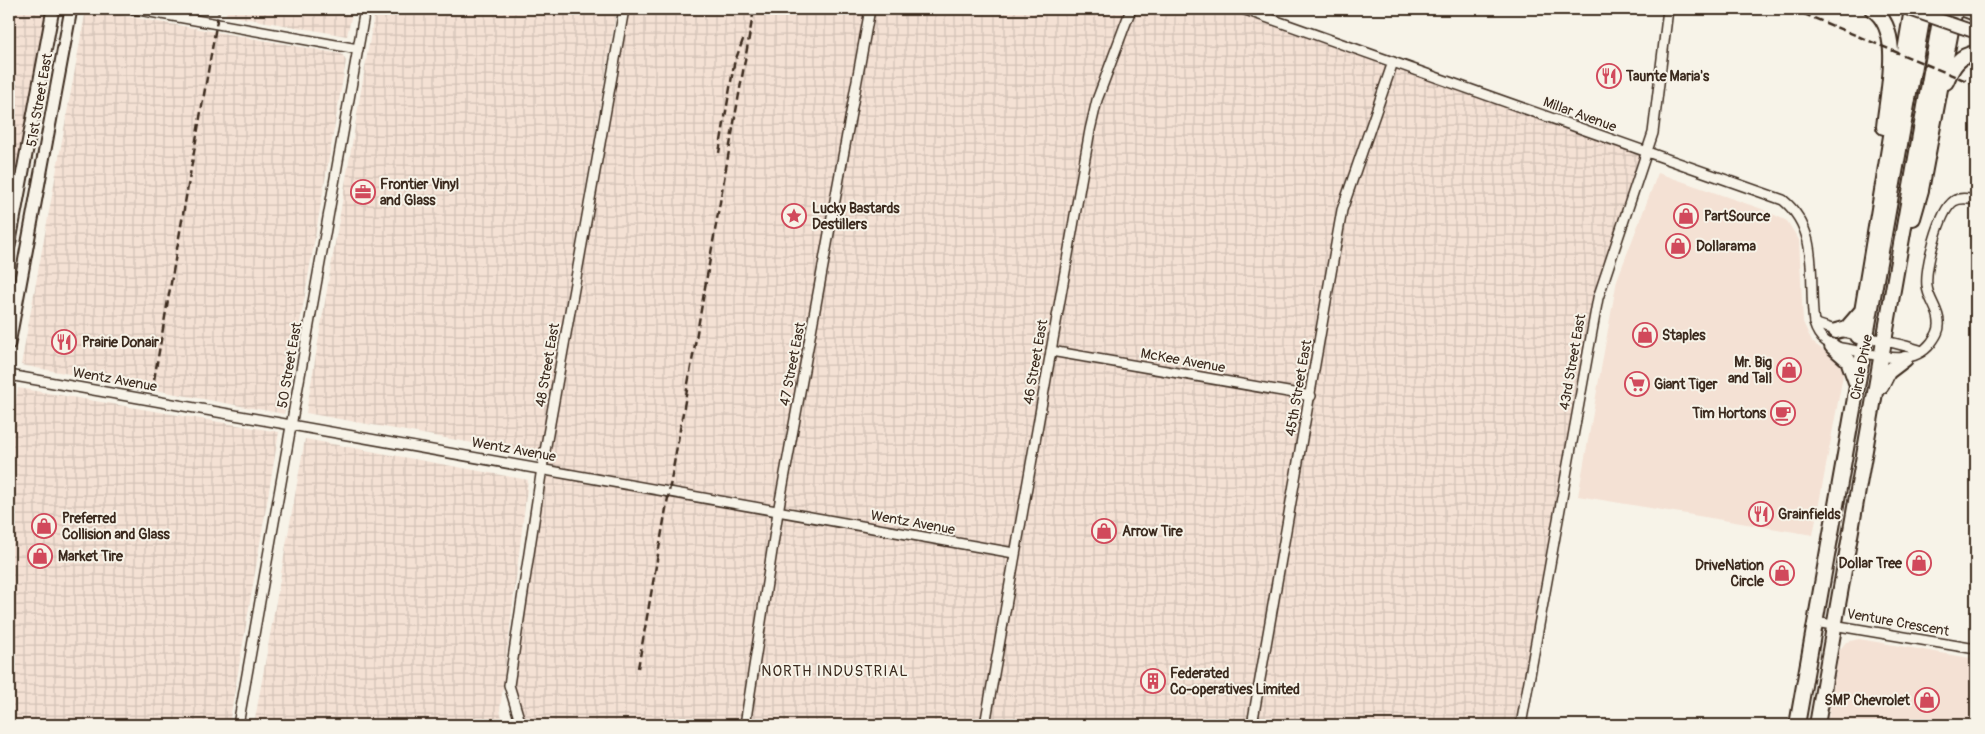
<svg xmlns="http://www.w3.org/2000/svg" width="1985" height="734" font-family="Pangolin,sans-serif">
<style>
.built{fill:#f4e1d4}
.industrial{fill:url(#industrial-grid)}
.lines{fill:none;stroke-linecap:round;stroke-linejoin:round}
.minor-casing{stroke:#3b2a1e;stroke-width:12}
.major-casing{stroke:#3b2a1e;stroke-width:15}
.highway-casing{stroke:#3b2a1e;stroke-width:18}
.minor{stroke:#f7f3e8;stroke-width:9}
.major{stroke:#f7f3e8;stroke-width:11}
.highway{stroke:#f7f3e8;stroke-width:14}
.rail{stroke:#3b2a1e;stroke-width:2.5;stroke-dasharray:8 4;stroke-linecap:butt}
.major-bridge-casing{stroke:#3b2a1e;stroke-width:15;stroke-linecap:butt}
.major-bridge{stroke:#f7f3e8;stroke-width:11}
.labels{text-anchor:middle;stroke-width:4;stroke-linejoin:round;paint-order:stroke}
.poi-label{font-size:14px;font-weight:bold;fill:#3b2a1e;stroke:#f7f3e8;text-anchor:start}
.street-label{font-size:14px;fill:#3b2a1e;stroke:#f7f3e8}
.neighbourhood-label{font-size:15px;letter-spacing:1px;fill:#3b2a1e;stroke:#f7f3e8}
</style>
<defs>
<pattern id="industrial-grid" width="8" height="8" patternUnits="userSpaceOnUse" patternTransform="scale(1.25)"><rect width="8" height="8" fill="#f4e1d4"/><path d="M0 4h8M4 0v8" fill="none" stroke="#d2c1b6"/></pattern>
</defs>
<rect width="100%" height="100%" fill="#f7f3e8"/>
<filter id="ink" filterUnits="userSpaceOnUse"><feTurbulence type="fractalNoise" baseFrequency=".02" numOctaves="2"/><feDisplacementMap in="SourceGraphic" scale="10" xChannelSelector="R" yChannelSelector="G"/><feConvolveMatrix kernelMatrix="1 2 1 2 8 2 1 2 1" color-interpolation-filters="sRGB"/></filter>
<g filter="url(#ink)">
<!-- built -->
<g class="built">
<polygon points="1658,173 1762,209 1787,221 1799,240 1803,322 1812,342 1840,362 1844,370 1813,535 1578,496 1617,280"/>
<polygon points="1859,639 1976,659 1976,725 1827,725 1839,651 1846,642"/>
</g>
<!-- industrial -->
<g class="industrial">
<polygon points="9,9 53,9 9,246"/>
<polygon points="86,9 342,54 346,61 284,414 21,365"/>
<polygon points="227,9 353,9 347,36 226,15"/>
<polygon points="375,9 617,9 539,455 306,413"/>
<polygon points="624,9 1243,9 1647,152 1600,292 1521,725 521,725 509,685"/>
<polygon points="18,388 279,432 229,725 24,725 9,722 9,436"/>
<polygon points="305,439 528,480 500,710 504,725 254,725"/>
</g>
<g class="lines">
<defs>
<g id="minor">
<polyline points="133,9 358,49"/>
<path d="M1243 9 1783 200C1821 231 1808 280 1814 323 1819 340 1829 346 1847 349 1875 354 1911 369 1931 343 1936 336 1940 330 1939 322 1939 310 1928 299 1927 286 1925 268 1939 211 1954 201 1961 197 1969 199 1976 200"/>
<path d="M1814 323C1849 337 1887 338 1922 351"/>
<polyline points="1051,351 1311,396"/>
<polyline points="9,375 1014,553"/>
<polyline points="1815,622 1976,649"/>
<polyline points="238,725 365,9"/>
<polyline points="521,725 509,685 542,468 624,9"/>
<polyline points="745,725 778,512 870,9"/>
<polyline points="985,725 1090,130 1097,100 1131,9"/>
<polyline points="1252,725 1339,227 1342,210 1393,62"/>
<polyline points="1521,725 1598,298 1653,133 1668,9"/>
</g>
<g id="major">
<polyline points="1960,9 1976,15"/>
<polyline points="9,246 53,9"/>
<polyline points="9,344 71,9"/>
</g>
<g id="highway">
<path d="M1872 9C1904 30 1887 93 1884 127"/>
<path d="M1946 82C1952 67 1959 55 1976 53"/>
<polyline points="1913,218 1921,190 1955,9"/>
<polyline points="1836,331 1847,328 1860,313"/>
<polyline points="1858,336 1912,9"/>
<polyline points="1832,346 1848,360 1856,382"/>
<polyline points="1881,386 1888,372 1905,359"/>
<polyline points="1797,725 1924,9"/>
<polyline points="1817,725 1942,9"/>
</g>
</defs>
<!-- minor casing -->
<use href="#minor" class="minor-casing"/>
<!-- major casing -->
<use href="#major" class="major-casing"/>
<!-- highway casing -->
<use href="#highway" class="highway-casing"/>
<!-- minor -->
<use href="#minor" class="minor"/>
<!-- major -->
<use href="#major" class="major"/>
<!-- highway -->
<use href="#highway" class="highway"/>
<!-- rail -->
<g class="rail">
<polyline points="1792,9 1976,85"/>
<polyline points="719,153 734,64 744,37"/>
<polyline points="154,380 219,9"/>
<polyline points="638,668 754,9"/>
</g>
<defs>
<polyline id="major-bridge" points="1908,9 1972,31"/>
</defs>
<!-- major-bridge casing -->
<use href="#major-bridge" class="major-bridge-casing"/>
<!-- major-bridge -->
<use href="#major-bridge" class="major-bridge"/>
</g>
</g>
<!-- icons -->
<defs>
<symbol id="restaurant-ring" viewBox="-11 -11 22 22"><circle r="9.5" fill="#f7f3e8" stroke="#d1495b" stroke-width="1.5"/><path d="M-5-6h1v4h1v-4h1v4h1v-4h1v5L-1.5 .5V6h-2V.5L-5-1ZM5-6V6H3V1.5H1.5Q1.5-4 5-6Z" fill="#d1495b"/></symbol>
<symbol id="office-ring" viewBox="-11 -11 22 22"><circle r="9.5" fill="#f7f3e8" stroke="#d1495b" stroke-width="1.5"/><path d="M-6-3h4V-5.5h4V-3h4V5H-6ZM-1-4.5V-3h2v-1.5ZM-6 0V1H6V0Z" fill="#d1495b"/></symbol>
<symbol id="sight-ring" viewBox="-11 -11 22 22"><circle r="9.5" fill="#f7f3e8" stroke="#d1495b" stroke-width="1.5"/><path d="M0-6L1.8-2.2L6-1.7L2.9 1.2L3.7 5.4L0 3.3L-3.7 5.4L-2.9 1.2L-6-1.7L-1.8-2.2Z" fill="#d1495b"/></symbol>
<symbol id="shop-ring" viewBox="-11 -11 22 22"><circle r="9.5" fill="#f7f3e8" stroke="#d1495b" stroke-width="1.5"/><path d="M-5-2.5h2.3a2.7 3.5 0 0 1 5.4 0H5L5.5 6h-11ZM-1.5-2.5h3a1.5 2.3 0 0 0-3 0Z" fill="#d1495b"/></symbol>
<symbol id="supermarket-ring" viewBox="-11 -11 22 22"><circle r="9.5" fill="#f7f3e8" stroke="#d1495b" stroke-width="1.5"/><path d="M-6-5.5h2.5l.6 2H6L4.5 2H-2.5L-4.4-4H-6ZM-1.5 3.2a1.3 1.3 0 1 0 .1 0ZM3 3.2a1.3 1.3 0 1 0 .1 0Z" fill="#d1495b"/></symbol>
<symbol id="cafe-ring" viewBox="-11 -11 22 22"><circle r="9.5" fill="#f7f3e8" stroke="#d1495b" stroke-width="1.5"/><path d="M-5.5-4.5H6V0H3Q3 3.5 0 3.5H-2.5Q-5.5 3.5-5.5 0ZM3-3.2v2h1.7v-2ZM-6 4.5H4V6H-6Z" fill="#d1495b"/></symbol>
<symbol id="building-ring" viewBox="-11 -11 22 22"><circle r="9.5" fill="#f7f3e8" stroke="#d1495b" stroke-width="1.5"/><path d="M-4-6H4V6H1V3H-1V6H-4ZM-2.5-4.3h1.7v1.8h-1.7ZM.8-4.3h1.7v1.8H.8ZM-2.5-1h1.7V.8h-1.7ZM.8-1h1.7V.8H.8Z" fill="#d1495b"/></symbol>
</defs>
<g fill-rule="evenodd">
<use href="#restaurant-ring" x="1595" y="62" width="28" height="28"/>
<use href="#office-ring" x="349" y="178" width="28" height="28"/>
<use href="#sight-ring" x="780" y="202" width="28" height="28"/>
<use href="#shop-ring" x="1672" y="202" width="28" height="28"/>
<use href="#shop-ring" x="1664" y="232" width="28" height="28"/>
<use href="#shop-ring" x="1631" y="321" width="28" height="28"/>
<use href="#restaurant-ring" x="50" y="328" width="28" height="28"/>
<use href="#shop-ring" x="1775" y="356" width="28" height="28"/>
<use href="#supermarket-ring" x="1623" y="370" width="28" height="28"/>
<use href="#cafe-ring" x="1769" y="399" width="28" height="28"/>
<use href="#restaurant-ring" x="1747" y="500" width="28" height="28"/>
<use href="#shop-ring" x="30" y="512" width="28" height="28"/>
<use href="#shop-ring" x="1090" y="517" width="28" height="28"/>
<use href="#shop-ring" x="26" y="542" width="28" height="28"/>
<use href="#shop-ring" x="1905" y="549" width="28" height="28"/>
<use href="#shop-ring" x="1768" y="559" width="28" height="28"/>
<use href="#building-ring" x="1139" y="667" width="28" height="28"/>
<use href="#shop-ring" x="1913" y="686" width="28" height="28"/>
</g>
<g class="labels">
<!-- poi labels -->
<g class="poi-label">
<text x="1626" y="81">Taunte Maria's</text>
<text x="380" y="189">Frontier Vinyl<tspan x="380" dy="16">and Glass</tspan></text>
<text x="812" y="213">Lucky Bastards<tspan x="812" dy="16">Destillers</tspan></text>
<text x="1704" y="221">PartSource</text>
<text x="1696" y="251">Dollarama</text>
<text x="1662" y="340">Staples</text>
<text x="82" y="347">Prairie Donair</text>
<text x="1772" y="367" text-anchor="end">Mr. Big<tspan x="1772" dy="16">and Tall</tspan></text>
<text x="1654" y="389">Giant Tiger</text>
<text x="1766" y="418" text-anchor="end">Tim Hortons</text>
<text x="1778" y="519">Grainfields</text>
<text x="62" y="523">Preferred<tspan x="62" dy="16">Collision and Glass</tspan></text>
<text x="1122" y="536">Arrow Tire</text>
<text x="58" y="561">Market Tire</text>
<text x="1902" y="568" text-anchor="end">Dollar Tree</text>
<text x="1764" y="570" text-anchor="end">DriveNation<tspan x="1764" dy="16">Circle</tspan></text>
<text x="1170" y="678">Federated<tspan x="1170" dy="16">Co-operatives Limited</tspan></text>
<text x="1910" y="705" text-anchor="end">SMP Chevrolet</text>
</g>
<!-- street labels -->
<g class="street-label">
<text transform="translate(39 100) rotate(-80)" y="5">51st Street East</text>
<text transform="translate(1580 114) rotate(20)" y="5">Millar Avenue</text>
<text transform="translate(1183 360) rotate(10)" y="5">McKee Avenue</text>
<text transform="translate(1035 362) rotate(-80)" y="5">46 Street East</text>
<text transform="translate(1572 362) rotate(-80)" y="5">43rd Street East</text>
<text transform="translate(792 364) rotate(-79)" y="5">47 Street East</text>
<text transform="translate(289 365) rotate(-80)" y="5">50 Street East</text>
<text transform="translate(547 365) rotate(-80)" y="5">48 Street East</text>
<text transform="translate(1861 367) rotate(-79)" y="5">Circle Drive</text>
<text transform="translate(115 379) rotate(10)" y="5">Wentz Avenue</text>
<text transform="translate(1298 388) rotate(-80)" y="5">45th Street East</text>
<text transform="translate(514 449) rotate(10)" y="5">Wentz Avenue</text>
<text transform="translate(913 522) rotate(10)" y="5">Wentz Avenue</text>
<text transform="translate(1898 622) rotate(10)" y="5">Venture Crescent</text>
</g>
<!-- neighbourhood labels -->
<g class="neighbourhood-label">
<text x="835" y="676">NORTH INDUSTRIAL</text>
</g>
</g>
<!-- margin -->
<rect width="1985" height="734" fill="none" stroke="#f7f3e8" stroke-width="30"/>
<rect x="15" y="15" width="1955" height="704" fill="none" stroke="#3b2a1e" stroke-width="2" filter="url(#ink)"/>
</svg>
